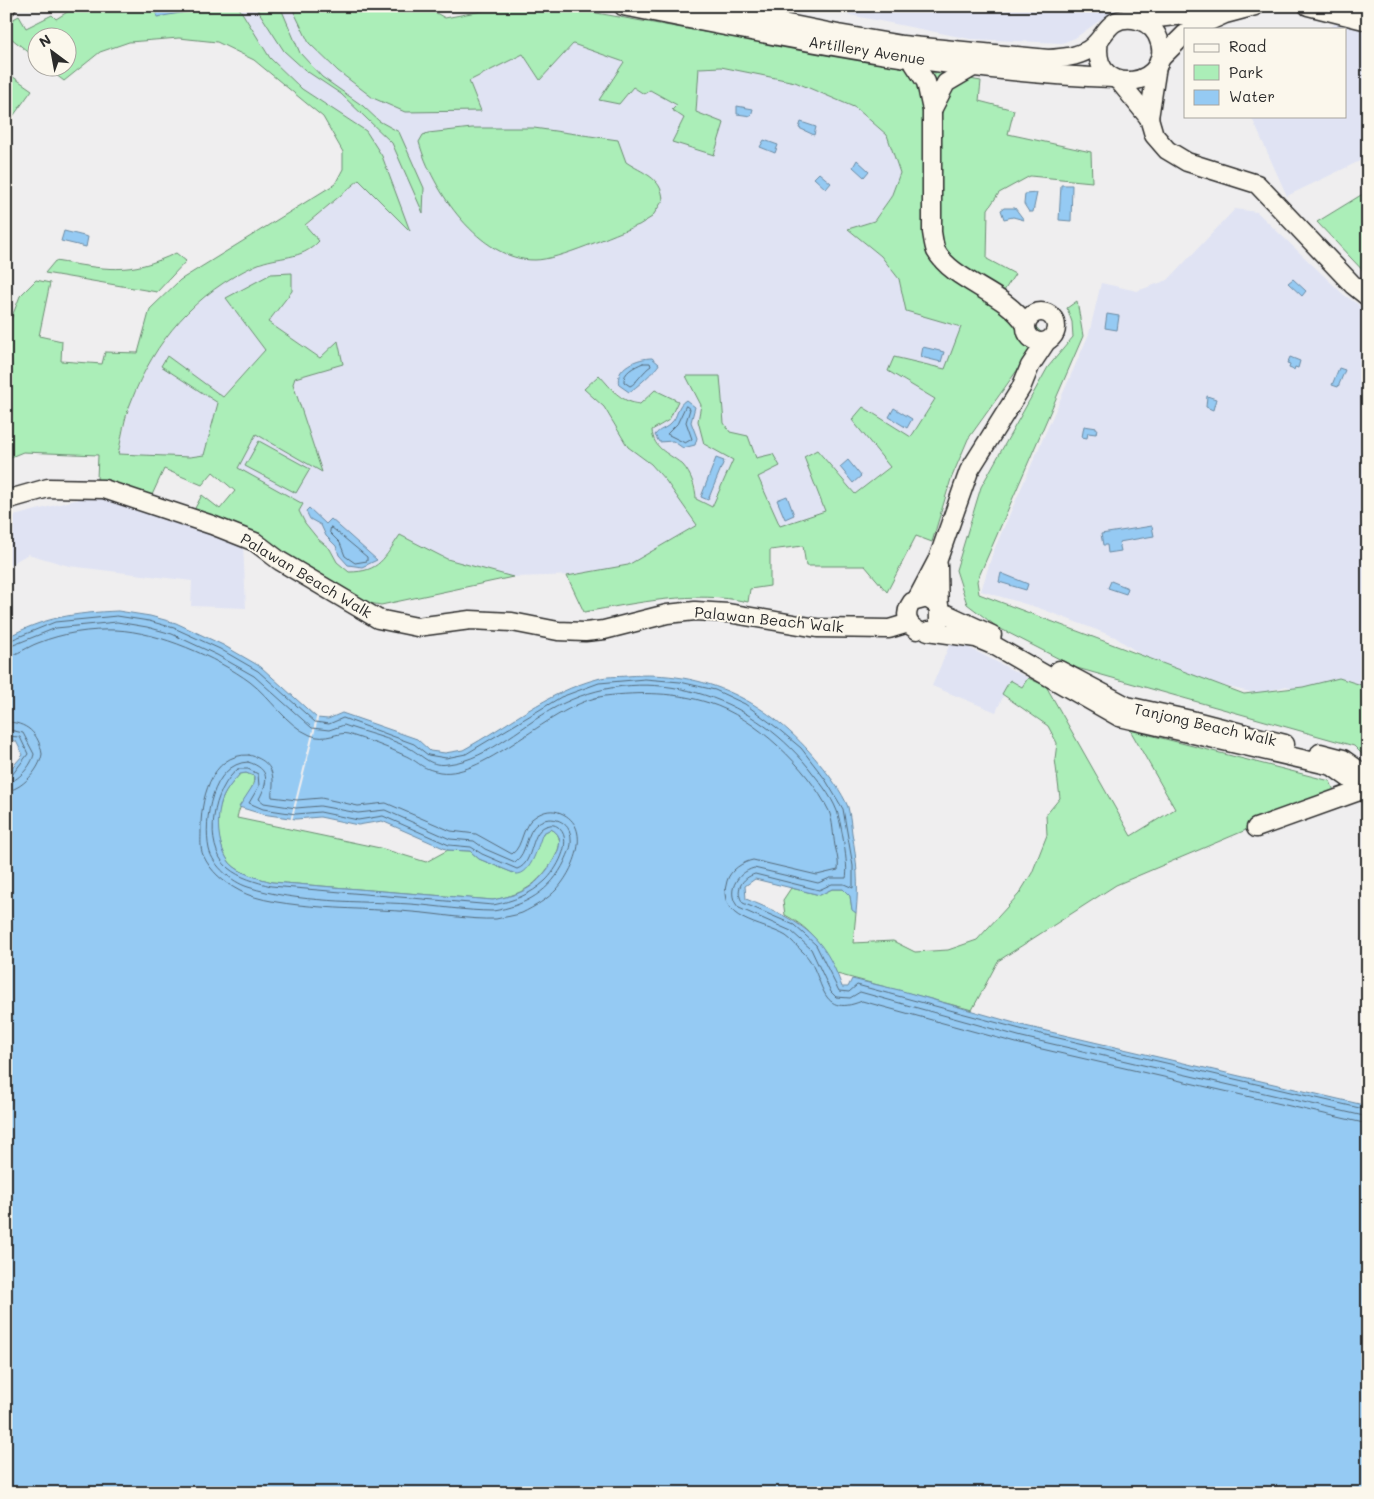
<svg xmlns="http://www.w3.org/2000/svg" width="1374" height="1499" font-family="Mali,sans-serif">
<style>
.built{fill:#e0e3f3}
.green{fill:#abeeb8;stroke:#6b8c72}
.water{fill:#95caf3;stroke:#6b8aa3;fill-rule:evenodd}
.pier{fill:#efeeef}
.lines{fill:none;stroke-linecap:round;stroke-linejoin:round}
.shore{stroke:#556b7b;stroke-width:1}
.minor-casing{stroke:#2b2b2b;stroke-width:21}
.minor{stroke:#fbf7ec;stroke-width:18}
.labels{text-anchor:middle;stroke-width:4;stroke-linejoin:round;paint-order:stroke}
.street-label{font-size:15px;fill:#2b2b2b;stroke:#fbf7ec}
</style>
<rect width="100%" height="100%" fill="#efeeef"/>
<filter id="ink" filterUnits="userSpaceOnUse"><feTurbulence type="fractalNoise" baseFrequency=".02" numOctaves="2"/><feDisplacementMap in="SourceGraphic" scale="10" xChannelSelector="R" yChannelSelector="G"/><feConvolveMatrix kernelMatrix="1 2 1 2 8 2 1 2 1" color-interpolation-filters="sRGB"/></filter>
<g filter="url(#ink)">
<!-- built -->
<g class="built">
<polygon points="238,6 293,6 294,12 309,43 338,71 373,98 481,111 469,81 523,54 540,80 573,44 624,62 599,100 633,87 650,90 677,105 673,110 685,118 672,142 696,112 698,68 721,67 795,82 856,108 887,135 900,173 891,197 874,221 849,229 881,256 899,279 906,311 961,327 946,369 895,357 888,371 935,399 911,438 863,407 890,466 855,494 817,450 804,457 825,511 780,526 758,477 779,466 756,459 748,436 730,432 724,423 720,376 693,390 701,405 698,421 733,460 713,507 696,499 696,487 684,466 665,454 652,437 652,431 669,420 640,404 628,403 598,376 584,389 604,407 628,447 651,464 666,481 697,525 628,565 578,575 513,577 447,559 400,535 379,565 363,572 349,572 337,562 330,549 318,539 305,523 299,511 302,504 238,468 256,434 322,471 293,384 295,378 343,364 338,342 320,358 268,322 292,291 271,274 265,350 222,397 167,356 161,365 218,403 204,455 190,457 118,454 130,403 150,361 176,324 216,286 258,264 310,251 305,226 359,180 409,230 366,131 302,89 270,58"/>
<polygon points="805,6 1155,6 1124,8 1109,14 1075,38 1062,43 970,39"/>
<polygon points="1339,22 1368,30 1368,157 1287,196 1251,116 1345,116 1345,29 1326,29"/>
<polygon points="1235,209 1257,212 1344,295 1368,311 1368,716 1286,686 1259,694 1206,682 1146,658 1115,637 1039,608 981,591 993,552 1089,334 1101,283 1137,291 1168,280"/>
<polygon points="94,495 243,543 246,608 191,606 192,581 69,566 28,554 6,567 6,518"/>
<polygon points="952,639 1028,678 1022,687 1010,681 996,712 932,686"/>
</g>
<!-- green -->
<g class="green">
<path d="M77 6H238L270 58 302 89 366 131 382 156 410 231 359 180 305 225 319 241C301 261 279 255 256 265 196 292 154 341 131 402 124 418 122 437 118 454L190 457 204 455 218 403 161 366 167 356 223 397 265 350 226 298 271 274 292 273V291L268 322 320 358 338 341 343 364 295 378 293 384 322 472 256 434 238 468 303 504 299 511 305 523 318 539 330 549 337 562 349 572C380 572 384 558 400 535L447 559 513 577 381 605 369 603 284 555 256 533 194 510 202 495 220 509 235 491 213 472 202 485 164 469 152 495 97 479 98 455 23 452 6 459V332L20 296 36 280 50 283 39 336 62 341 61 361 102 364 105 352 138 353 150 309 180 280 335 184 343 169V152L323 117 254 60 217 42 179 38 129 42 100 52 64 81 47 68H68V38H38L37 59 6 34V23L19 16 26 28 52 15 56 19Z"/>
<polygon points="255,6 280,6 300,53 322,77 363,106 379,121 399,132 424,188 423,213 392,143 341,94 305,70 284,51"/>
<path d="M293 6H424L445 18 508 6H557L981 81 979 101 1014 110 1008 134 1091 152 1092 182 1030 176 999 193 988 209 987 259 1015 274 1002 294 1043 334 968 439 951 479 932 542 916 536 887 592 865 566H806L803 546 770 550V586L750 589 748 602C694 590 638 603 584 612L567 576 628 565 697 525 666 481 651 464 628 447 604 407 584 389 599 375C612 389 620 402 640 404L655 390 678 401 669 420 652 430C653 450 671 454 683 465 691 474 696 488 696 499L712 507 733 460 704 444 698 421 701 405 686 376H720L724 423 730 432 748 436 756 458 773 454 780 466 758 477 780 526 825 511 804 457 817 450 855 494 890 467 852 420 863 407 911 437 935 399 888 371 894 357 945 369 961 327 906 311 899 279 881 256 848 229 874 221 891 197 900 173 887 135 856 108 795 82 721 67 699 68 696 112 724 123 714 155 672 142 684 118 672 110 677 105 650 90 644 94 633 87 619 104 599 100 624 62 573 44 540 80 523 54 469 81 481 111 405 112 373 98 338 71 309 43 294 12Z"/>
<polygon points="6,72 32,90 6,126"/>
<path d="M472 128H534L618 140 626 162C642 173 662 177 663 200L652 217 639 225C614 234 559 260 535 260 480 261 432 190 419 142L423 135 428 133Z"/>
<polygon points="1366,192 1368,195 1368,276 1317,222"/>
<path d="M176 253 186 261 157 292 45 273 55 261C106 269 128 276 176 253Z"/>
<polygon points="1077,301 1083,336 977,581 979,594 1244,694 1303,687 1339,678 1368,687 1368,760 1354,746 1077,668 997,627 967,604 956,570 981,487 1048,367 1073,337 1072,322 1067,308"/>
<polygon points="259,441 310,469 296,493 245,466"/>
<path d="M1028 678 1046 686 1131 836 1175 809 1130 730 1330 781 1337 798 1291 811 1116 885 998 961 972 1010 837 974C823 947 812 929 785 915L783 900 791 888 820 895 832 889H843L850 896 852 909 856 913 853 943 893 941 915 952 948 950 977 940 1019 894 1032 873 1047 835 1046 815 1060 798 1055 759 1057 743 1048 726 1002 694 1010 680 1022 687Z"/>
<path d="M246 773 254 776C255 792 239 802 237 818L380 848 426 862 448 850 470 851 479 859 516 874 543 833 551 829C575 840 542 879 529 887 517 895 506 897 493 900L272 882C258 878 240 874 230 863 218 848 215 821 221 803 224 792 232 783 240 774Z"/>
</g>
<!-- water -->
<g class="water">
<polygon points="168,6 185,6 186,12 157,17 155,9"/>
<polygon points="737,106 753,109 751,116 737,114"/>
<polygon points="801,122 816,127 814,135 799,128"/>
<polygon points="764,140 778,145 775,153 760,147"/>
<polygon points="857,160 869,171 864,177 853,167"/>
<polygon points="819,173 831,183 826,189 814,178"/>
<polygon points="1061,185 1072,185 1071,221 1059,220"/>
<polygon points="1037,193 1033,212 1029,212 1024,204 1025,194"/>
<polygon points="1004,208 1015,208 1024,220 1013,217 1004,219 1001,210"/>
<polygon points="64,231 88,237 86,247 61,241"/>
<polygon points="1293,279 1306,291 1302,296 1288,283"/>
<polygon points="1107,314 1119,316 1117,330 1105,328"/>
<polygon points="923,347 944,352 941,362 921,357"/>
<polygon points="1290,357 1300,361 1298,368 1295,367 1294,370 1289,368 1290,365 1287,364"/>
<path d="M652 358 659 364C658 368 634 390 629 392L619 385C614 367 638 358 652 358Z"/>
<polygon points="1339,368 1345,370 1338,387 1332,385"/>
<polygon points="1207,396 1216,399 1213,410 1206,407"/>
<path d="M686 400 695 407 691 422 697 438 695 445 683 448 673 441 659 442 655 435C659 429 666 429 671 423 679 416 676 406 686 400Z"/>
<polygon points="894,408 912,419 907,428 889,417"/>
<polygon points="1084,426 1097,428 1096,434 1088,433 1087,438 1082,437"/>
<polygon points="716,458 724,461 708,500 701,497"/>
<polygon points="848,460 861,476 853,483 840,467"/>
<polygon points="787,496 794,515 785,519 777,500"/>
<polygon points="309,508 326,524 331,519 377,560 362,567 348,565 339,555 336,546 326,536 321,525 310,519 306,511"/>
<polygon points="1152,526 1154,536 1119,542 1121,551 1108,553 1107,545 1103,545 1101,534"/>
<polygon points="1001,573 1028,584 1026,590 999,582"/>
<polygon points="1111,581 1128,588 1126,594 1108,588"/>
<path d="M118 611 150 616 176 623 223 645 261 667 317 718 328 719 342 713 417 739 430 751 445 753 463 750C507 726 548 692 597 679 606 676 617 677 627 676 705 669 770 702 819 763 829 775 842 792 848 807 850 815 851 825 852 833 857 861 859 885 856 913L852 910 850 896 843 889H832L820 895 755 879 745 886 746 899C797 920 823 931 842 987H848L852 979 899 990 1025 1026 1368 1106V1493H6V774L23 755 16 741 6 740V638C44 617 75 613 118 611ZM246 773 254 776V784L239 807 262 814 296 819 320 817 358 825 382 821 448 850 470 851 479 859 516 874C532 875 538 844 543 833L551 829C575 840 543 878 530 887 518 895 506 897 493 900L272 882C258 878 240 874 230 863 218 848 216 821 221 803 224 792 232 783 240 774Z"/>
</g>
<!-- pier -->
<polygon class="pier" points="317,714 319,715 292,821 290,821"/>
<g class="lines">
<!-- shore -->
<g class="shore">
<path d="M643 363H650L651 366C643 371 636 384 630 386L624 382C623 372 634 367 643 363Z"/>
<polygon points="686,406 690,409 686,422 692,439 685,443 667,434 677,424"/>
<polygon points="331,527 367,557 367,561 355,563 345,556 340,543 330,533"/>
<path d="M6 642 55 622 117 616 149 621 174 628 220 649 258 671 315 722 329 724 343 718 414 744 428 755 446 758 466 754 561 697 599 683 645 679 680 682 715 690 745 704 776 727 801 748 825 779 843 809 853 866V888L844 884H832L819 890 755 874C742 878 734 890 743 903L794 925 816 945 839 991 849 992 857 985 1024 1030 1368 1110"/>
<path d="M6 648 56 628 117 622 147 627 172 634 217 655 254 676 312 728 329 730 344 725C365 733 391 738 411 749 424 757 431 767 448 764 491 759 525 721 564 703 650 662 750 695 808 767 818 780 831 795 837 811 841 823 849 866 846 878H830L818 883 754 868C736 873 725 893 739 908L791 931 811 949 831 992 836 997 850 998 860 992 1022 1037 1368 1117"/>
<path d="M6 656C18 655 27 647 38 643 63 633 90 629 116 630 159 632 216 657 250 682 270 697 286 725 310 735 326 742 338 731 348 734 367 740 387 747 404 755 420 762 419 768 440 772 486 779 552 703 605 696 640 692 676 692 709 703 755 717 808 768 829 811 833 821 833 835 835 846 837 854 839 862 838 870L817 875 753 860C743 862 730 870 727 881 715 921 762 922 786 936 792 940 797 947 803 952 826 974 816 1020 862 1001L1020 1044 1368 1124"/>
<path d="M6 722C26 722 39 733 42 754 40 769 22 790 6 791"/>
<path d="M6 729 23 733 34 754C32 765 18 782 6 783"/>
<polyline points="6,736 20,737 28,754 12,775 6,777"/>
<path d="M249 755C265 759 274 767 273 785 273 790 271 792 272 797L297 800 321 798 358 806 386 803 451 831 476 834 512 854C524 846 521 824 536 816 544 811 552 809 561 813 593 827 574 870 557 889 548 899 534 907 522 913 514 916 504 917 496 919 468 920 440 914 412 912 371 908 273 910 240 891 223 882 211 872 203 855 200 848 201 839 201 832 200 802 210 753 249 755Z"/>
<path d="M248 762C271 769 268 782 259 799L264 803 296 808 320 806 358 813 385 810 450 839 474 841 485 849 515 862C528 853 525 832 538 823 551 814 571 821 571 839 572 847 568 854 565 861 551 891 525 906 493 911 466 911 438 906 410 904 359 901 297 903 248 887 232 882 213 866 209 849 203 821 212 763 248 762Z"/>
<path d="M238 769H248L258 774 259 786 249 803 263 809 296 814 320 812 358 820 383 816 449 845 471 847 482 854 517 869C536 863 528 828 550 825 553 824 558 826 560 829 573 842 556 871 545 881 530 895 513 901 493 905L271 886C256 882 240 878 228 868 202 845 213 788 238 769Z"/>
</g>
<defs>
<g id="minor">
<path d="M623 6C785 38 947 72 1113 78"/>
<path d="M697 6 838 34 902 45 1048 59C1062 58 1076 57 1088 50 1106 39 1106 16 1133 19 1143 20 1152 26 1157 35 1182 86 1088 104 1099 40"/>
<polyline points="1308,6 1368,21"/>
<polyline points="6,7 7,6"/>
<polyline points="1139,20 1184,15 1207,6"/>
<polyline points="1192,29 1225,14 1255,6"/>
<path d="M911 59 926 82 932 110V232C933 238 934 246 936 251 953 282 1006 292 1026 325"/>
<polyline points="1159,60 1185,34"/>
<polyline points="1119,81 1149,118 1154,135 1167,150 1187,162 1257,184 1353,285 1368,297"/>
<polyline points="932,110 946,83 975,66"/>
<polyline points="1149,118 1157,66"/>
<circle cx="1041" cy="327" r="15"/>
<polyline points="6,500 48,488 104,489 212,525 255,542 280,561 378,619 417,627 470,620 512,622 558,631 585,632 604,630 667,614 695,611 728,613 817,628 889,629 909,623"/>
<polyline points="938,565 939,621"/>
<polyline points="917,599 938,559 969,471 1021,388 1030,366 1046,342"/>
<polyline points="940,611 992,635"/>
<path d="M917 630C906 624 904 613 912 602L927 598 939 606"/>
<polyline points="928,631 976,638 995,646 1119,717 1332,766 1368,792"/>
<polyline points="1059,670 1127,706 1191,720 1285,744"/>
<polyline points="1320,753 1343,759 1368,777"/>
<polyline points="1256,828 1362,790"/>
</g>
</defs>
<!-- minor casing -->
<use href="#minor" class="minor-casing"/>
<!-- minor -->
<use href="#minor" class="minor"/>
</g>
</g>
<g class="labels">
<!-- street labels -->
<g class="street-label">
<text transform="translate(867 51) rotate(9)" y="5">Artillery Avenue</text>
<text transform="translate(306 576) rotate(31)" y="5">Palawan Beach Walk</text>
<text transform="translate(769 620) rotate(6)" y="5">Palawan Beach Walk</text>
<text transform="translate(1205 725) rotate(13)" y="5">Tanjong Beach Walk</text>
</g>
</g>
<!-- margin -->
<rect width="1374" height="1499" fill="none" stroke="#fbf7ec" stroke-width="25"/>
<rect x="12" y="12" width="1349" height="1474" fill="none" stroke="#2b2b2b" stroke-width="2" filter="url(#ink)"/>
<!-- legend -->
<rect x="1184" y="28" width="162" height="90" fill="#fbf7ec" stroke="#a8a59f"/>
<rect x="1194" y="44" width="25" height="8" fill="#fbf7ec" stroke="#a8a59f"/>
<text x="1229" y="52" font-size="15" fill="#2b2b2b">Road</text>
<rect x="1194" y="65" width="25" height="15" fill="#abeeb8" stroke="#a8a59f"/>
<text x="1229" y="78" font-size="15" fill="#2b2b2b">Park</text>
<rect x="1194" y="90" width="25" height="15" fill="#95caf3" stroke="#a8a59f"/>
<text x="1229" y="102" font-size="15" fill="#2b2b2b">Water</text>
<!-- north arrow -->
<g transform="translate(52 52) rotate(328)"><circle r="24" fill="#fbf7ec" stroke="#a8a59f"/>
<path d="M0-4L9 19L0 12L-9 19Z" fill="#2b2b2b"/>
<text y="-8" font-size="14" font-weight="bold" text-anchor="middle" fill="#2b2b2b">N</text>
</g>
</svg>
